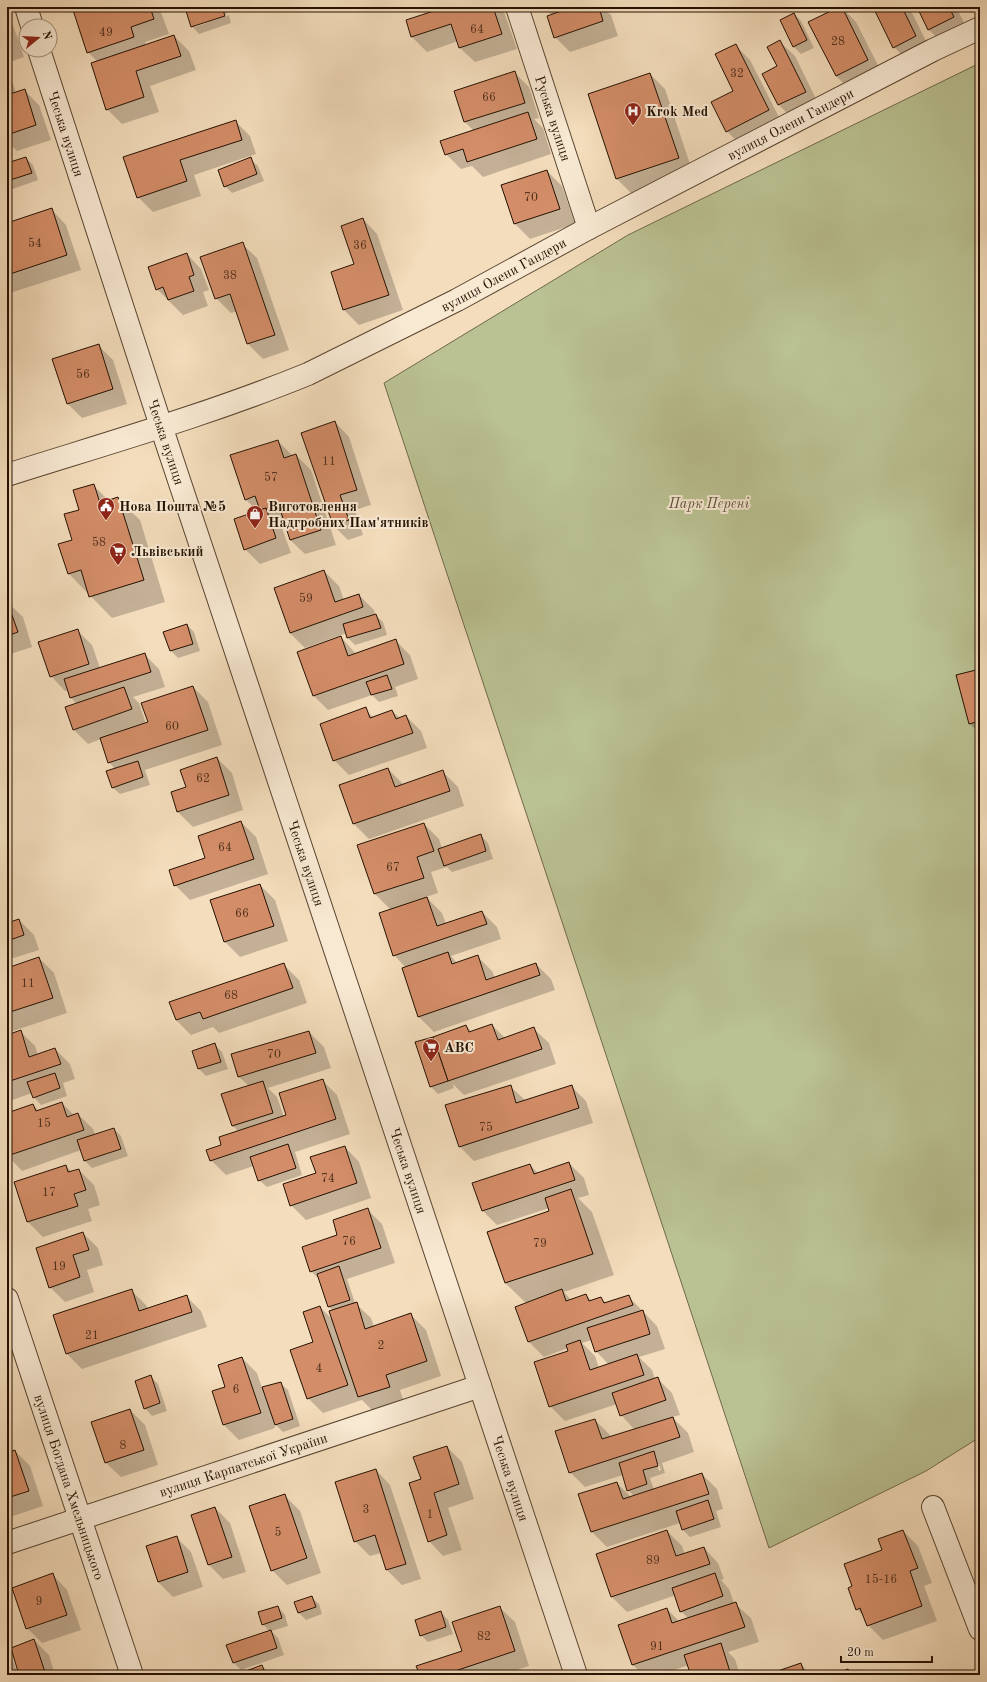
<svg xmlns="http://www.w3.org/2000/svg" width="987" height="1682" font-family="'Old Standard TT',serif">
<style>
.green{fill:#bac192;stroke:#6f694a}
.shadow{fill:#0003;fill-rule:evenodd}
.building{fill:#d38d68;stroke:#241102}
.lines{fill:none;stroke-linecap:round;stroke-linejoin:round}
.street-casing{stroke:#584430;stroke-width:24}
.street{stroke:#f8e9d3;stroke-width:22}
.labels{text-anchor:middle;stroke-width:4;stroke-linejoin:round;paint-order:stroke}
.number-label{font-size:12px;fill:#50301c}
.poi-label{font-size:14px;font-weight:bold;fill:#241102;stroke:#f8e9d3;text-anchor:start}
.street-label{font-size:14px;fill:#241102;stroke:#f8e9d3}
.park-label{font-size:14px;font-style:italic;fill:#584f34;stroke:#f8e9d3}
</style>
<rect width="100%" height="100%" fill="#f4ddbc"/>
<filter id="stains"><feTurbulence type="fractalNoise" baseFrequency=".005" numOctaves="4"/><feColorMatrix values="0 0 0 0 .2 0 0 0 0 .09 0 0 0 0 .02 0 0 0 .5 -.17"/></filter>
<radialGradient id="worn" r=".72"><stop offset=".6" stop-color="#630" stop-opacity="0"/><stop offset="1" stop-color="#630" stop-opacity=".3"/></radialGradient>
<!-- green -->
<polygon class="green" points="980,63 980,1437 926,1471 769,1548 384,383 628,235"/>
<!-- shadow -->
<g class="shadow">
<polygon points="86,7 159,7 169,34 145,42 146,46 174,36 189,51 196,70 150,86 159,112 122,124 107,109 98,62 88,52"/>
<polygon points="201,7 225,7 228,13 195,25 195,27 229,15 231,23 199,34 192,26"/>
<polygon points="449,7 501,7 503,9 517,49 475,62 460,48 458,41 427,52 412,37 407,21"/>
<polygon points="545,7 618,7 606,11 611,15 618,36 570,52 555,37 551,15"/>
<polygon points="841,7 856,22 883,75 851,91 836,76"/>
<polygon points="874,7 909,7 931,51 909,62 894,47"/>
<polygon points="918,7 956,7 969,32 944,45 929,30"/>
<polygon points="7,8 24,57 7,63"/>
<polygon points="794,14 801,21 814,48 801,54 793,46"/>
<polygon points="780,42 795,56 820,107 794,120 779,105 763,74 778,66"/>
<polygon points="735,45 750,60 783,125 741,146 727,131 735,92"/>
<polygon points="514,72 529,87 539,118 534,119 543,128 551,154 483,177 472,166 461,169 446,154 474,131 465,122 455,92"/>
<polygon points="650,74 665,89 693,173 632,194 617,179 589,95"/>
<polygon points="7,75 11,78 16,93 25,91 39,105 51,140 17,151 7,141"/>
<polygon points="235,121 250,136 256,154 194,175 201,196 153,212 138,197 124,158"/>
<polygon points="26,158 33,165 38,180 7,191 7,164"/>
<polygon points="250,159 258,166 264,181 232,193 225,186"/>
<polygon points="547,171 562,186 575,224 530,239 515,224 502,185"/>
<polygon points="52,210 66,225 81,270 7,294 7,224"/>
<polygon points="363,219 377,234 403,310 359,325 344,310 332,273 355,265"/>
<polygon points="242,244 257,258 289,350 263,359 248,344 237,311 231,313 216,298"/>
<polygon points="187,254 201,269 209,290 203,292 208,306 183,315 157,289"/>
<polygon points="98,345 113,360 127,404 82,418 67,403"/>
<polygon points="335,422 349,437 371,505 355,510 363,535 348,540 333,525"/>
<polygon points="278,441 293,456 296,455 311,470 336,545 305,554 290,540 286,527 282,528 291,553 260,564 245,549 258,511 245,499"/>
<polygon points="93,485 109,501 118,499 140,520 165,602 112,618 69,574 80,511"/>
<polygon points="324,571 339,586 344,600 359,595 374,610 375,615 383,622 387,635 355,645 348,638 347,633 305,648 290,633"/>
<polygon points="7,602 23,617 32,647 7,655"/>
<polygon points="187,625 194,632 200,651 178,658 171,651 165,632"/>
<polygon points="77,630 92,645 100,668 144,654 159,669 165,687 133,697 139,703 146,724 193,687 208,702 222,745 145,770 150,785 120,794 112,787 115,769 109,762 101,739 88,744 73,729 77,704 71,698 69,690 65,691 51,676"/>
<polygon points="341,637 356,654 395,640 410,655 418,679 395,687 398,696 379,702 372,695 328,710 313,695"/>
<polygon points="980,670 980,734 970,724"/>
<polygon points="365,709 374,718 392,711 400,718 406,716 421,731 427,748 349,775 334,760"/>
<polygon points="217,758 232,773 243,810 193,827 178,812 172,793 187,788"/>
<polygon points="388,769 404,785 443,772 458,787 464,806 369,839 354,824 341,785"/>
<polygon points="241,822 256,837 268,874 190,900 175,885 206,858"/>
<polygon points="424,824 439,839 442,849 480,835 488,843 493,859 452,872 447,867 431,872 438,893 426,897 442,913 446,924 482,912 497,927 501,939 451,956 457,963 477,956 492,971 495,978 536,964 551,979 555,990 434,1032 419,1017 403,969 406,968 394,955 391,910 375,894 359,846"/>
<polygon points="260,885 275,900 288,941 240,957 225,942 211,901"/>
<polygon points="19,920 34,935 39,950 7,960 7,924"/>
<polygon points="39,958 54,973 67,1013 7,1033 7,969"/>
<polygon points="284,965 299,980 307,1003 219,1033 213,1027 191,1035 176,1020"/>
<polygon points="492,1025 505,1038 534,1029 549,1043 556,1064 464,1095 453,1084 454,1088 438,1094 430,1086 466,1026 472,1032"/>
<polygon points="20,1031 35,1046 38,1055 55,1049 70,1064 75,1079 63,1083 67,1096 41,1105 34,1097 32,1093 7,1102 7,1036"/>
<polygon points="309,1032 324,1047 331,1068 268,1088 277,1097 284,1117 288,1116 322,1080 337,1095 350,1134 295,1152 302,1175 267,1187 259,1180 254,1166 226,1175 211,1160 223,1145 239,1132 233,1126 223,1095 249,1086 239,1077 232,1055"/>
<polygon points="215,1045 222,1052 228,1069 206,1076 199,1069"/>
<polygon points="510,1086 526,1101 571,1086 586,1101 593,1123 474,1161 459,1146"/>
<polygon points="62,1103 74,1115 78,1114 93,1129 95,1135 114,1129 121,1136 128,1156 92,1168 85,1161 81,1150 22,1171 7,1155 7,1114 33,1105 39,1111"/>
<polygon points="345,1147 359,1162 371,1198 306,1220 291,1205 317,1174"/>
<path d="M569 1163 584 1178 589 1195 578 1198 592 1212 614 1275 564 1292 571 1300 586 1295 592 1301 601 1298 607 1304 628 1296 657 1326 665 1349 639 1357 652 1370 655 1379 657 1378 672 1393 680 1415 672 1417 688 1433 694 1452 662 1463 665 1473 650 1478 654 1490 702 1474 717 1489 723 1509 716 1511 721 1527 690 1537 683 1530 680 1523 607 1547 592 1532 617 1483 631 1497 634 1496 628 1490 623 1475 585 1487 570 1472 595 1420 610 1435 611 1438 635 1430 621 1415 617 1404 565 1421 550 1406 569 1352 568 1348 544 1357 529 1342 516 1307 526 1303 505 1283 550 1212 549 1208 497 1225 482 1210 530 1165 538 1173ZM592 1340 596 1351 609 1365 599 1368 595 1356 582 1343ZM657 1464H659L661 1470 659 1471Z"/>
<polygon points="66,1166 72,1172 79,1170 94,1185 100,1205 88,1209 92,1221 43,1237 28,1222 16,1183"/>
<polygon points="367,1209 382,1224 395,1263 347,1279 355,1303 371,1318 374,1327 411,1315 426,1330 441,1376 400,1390 404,1402 374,1412 362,1400 323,1413 308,1398 320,1307 333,1320 333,1311 329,1307 320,1280 311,1271 339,1235"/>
<polygon points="83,1233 98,1248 103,1265 87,1270 94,1292 65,1302 50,1287"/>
<polygon points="131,1290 146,1305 148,1309 186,1296 201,1311 207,1327 82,1369 67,1354 54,1316"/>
<polygon points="242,1358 257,1373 262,1388 280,1383 288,1390 300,1426 283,1432 274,1423 275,1428 239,1440 224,1425 226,1387"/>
<polygon points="151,1377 158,1384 167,1411 152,1416 145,1408"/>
<polygon points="130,1410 145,1425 158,1465 121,1477 106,1463"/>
<polygon points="447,1447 462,1462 474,1499 448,1508 462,1550 443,1556 429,1541 422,1480"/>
<polygon points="15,1451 30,1466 43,1506 7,1518 7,1454"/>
<polygon points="376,1470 390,1485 421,1579 402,1585 387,1570 381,1553 370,1556 355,1541"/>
<polygon points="285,1496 300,1511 321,1573 287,1585 272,1570"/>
<polygon points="215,1508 230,1523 246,1572 223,1579 209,1565"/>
<polygon points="667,1531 682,1546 685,1555 704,1548 718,1563 724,1579 721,1580 729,1589 734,1603 751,1618 759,1642 728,1652 735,1659 740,1675 687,1675 691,1674 689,1665 659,1675 643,1675 632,1664 667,1609 679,1621 688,1618 681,1611 676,1595 627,1612 612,1597"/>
<polygon points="903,1531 918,1546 932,1583 924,1586 937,1621 883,1640 868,1625 865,1618 857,1609 884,1550"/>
<polygon points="176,1537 191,1552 203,1587 173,1597 158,1582 147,1547"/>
<polygon points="53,1575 67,1590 81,1630 42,1643 27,1628"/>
<polygon points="311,1597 319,1604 322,1614 306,1620 299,1613 295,1603"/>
<polygon points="278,1607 285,1615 288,1626 271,1631 278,1638 284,1655 241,1670 234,1663 269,1631 263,1624"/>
<polygon points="500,1608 515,1622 529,1666 501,1675 421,1675 463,1651"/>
<polygon points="441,1612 448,1620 453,1634 428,1642 421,1635"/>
<polygon points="34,1640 49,1655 55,1675 20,1675"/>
<polygon points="7,1643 18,1675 7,1675"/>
<polygon points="801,1664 808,1672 810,1675 769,1675"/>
<polygon points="262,1666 271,1675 238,1675"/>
</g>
<!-- building -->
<g class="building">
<polygon points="83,7 150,7 154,19 131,27 134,37 87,53 73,10"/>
<polygon points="198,7 222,7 225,16 191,27 186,11"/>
<polygon points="446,7 493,7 502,34 459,48 451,24 411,37 406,20"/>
<polygon points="544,7 558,7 545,11"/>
<polygon points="573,7 599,7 603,21 554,38 547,16"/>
<polygon points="839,7 842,7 868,60 836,76 808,22"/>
<polygon points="873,7 902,7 916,36 893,48"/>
<polygon points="917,7 949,7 954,17 928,30"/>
<polygon points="794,13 807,40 793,47 780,20"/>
<polygon points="174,35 181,56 136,71 144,97 106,110 91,63"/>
<polygon points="780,40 806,92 778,105 762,74 777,66 767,47"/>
<polygon points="736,44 769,110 726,132 711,102 733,91 715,54"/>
<polygon points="515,71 525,103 464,122 454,91"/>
<polygon points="650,73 679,158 616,179 588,94"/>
<polygon points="25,89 36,125 7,135 7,95"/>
<polygon points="528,112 537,139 467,162 463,149 445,155 440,141"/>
<polygon points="236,120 242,140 180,160 187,181 137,198 123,157"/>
<polygon points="26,157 32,173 7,181 7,163"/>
<polygon points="251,157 257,174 224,187 218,170"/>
<polygon points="547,170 560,209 514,224 501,185"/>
<polygon points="52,208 67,255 7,275 7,223"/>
<polygon points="363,218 389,295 343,310 331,272 354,264 341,226"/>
<polygon points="243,242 275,335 247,344 230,294 215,299 200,257"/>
<polygon points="187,253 194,275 189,277 194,291 168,300 163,287 156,290 148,267"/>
<polygon points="99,344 113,389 67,404 52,359"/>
<polygon points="335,421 357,490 340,495 349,520 333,525 301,433"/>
<polygon points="278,440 284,458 296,454 321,530 290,540 280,509 268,513 266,508 260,510 255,496 245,500 230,455"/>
<polygon points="94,484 100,503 118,497 144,580 89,597 81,570 68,574 58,544 72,540 64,514 79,510 73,490"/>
<polygon points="266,508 276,538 244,550 234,519"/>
<polygon points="324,570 335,602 359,594 363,607 290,633 274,588"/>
<polygon points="7,601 18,632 7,636"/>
<polygon points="376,614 381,628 347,638 343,624"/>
<polygon points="187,624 193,644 170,651 163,632"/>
<polygon points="78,629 89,664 50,677 38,642"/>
<polygon points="341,636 348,656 396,639 404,664 313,696 297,652"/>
<polygon points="145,653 151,672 70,698 64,679"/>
<polygon points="980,669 980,721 969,724 956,675"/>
<polygon points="387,675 392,689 371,695 366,682"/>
<polygon points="193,686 208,730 108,763 100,738 148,722 141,703"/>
<polygon points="124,687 132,709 73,730 65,707"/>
<polygon points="366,707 370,718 392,710 396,719 406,715 413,733 333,761 320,724"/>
<polygon points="217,757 229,795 177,812 171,792 186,787 180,770"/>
<polygon points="138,761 143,777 112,788 106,771"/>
<polygon points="388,768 395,787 443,770 450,791 353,824 339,785"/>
<polygon points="241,821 254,859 174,886 169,870 205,858 198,836"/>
<polygon points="424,823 434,851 417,857 424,878 374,894 357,845"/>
<polygon points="481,834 486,851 444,866 438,849"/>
<polygon points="260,884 274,926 224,942 210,900"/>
<polygon points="427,897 437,926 482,911 487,924 393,956 379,913"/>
<polygon points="19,919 24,935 7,941 7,923"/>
<polygon points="448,952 452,964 478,955 486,980 536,963 540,975 418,1017 402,968"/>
<polygon points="39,957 53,998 7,1013 7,968"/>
<polygon points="284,963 293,988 203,1019 200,1012 176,1020 169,1002"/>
<polygon points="492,1024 498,1040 534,1027 542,1049 448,1081 433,1037 466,1025 469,1032"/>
<polygon points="21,1030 29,1057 55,1048 61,1064 7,1082 7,1035"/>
<polygon points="309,1031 316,1053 238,1077 231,1054"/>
<polygon points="433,1037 448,1081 430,1087 415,1042"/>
<polygon points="215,1043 221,1062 198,1069 192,1051"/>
<polygon points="55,1073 60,1088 33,1098 27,1082"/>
<polygon points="323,1079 336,1119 210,1161 206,1150 221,1145 219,1137 286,1115 279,1093"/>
<polygon points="263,1081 273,1113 232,1126 221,1094"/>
<polygon points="511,1085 516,1103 572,1085 579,1108 459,1147 445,1105"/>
<polygon points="62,1102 67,1117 78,1113 84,1130 7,1156 7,1113 33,1104 36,1111"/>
<polygon points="114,1128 121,1149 84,1161 77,1140"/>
<polygon points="288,1144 296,1168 258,1181 250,1157"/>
<polygon points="345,1146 357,1183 290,1206 283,1184 316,1173 310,1157"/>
<polygon points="569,1162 575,1180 482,1211 472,1183 530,1164 534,1174"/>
<polygon points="66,1165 68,1172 79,1169 86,1190 74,1194 78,1206 27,1222 14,1182"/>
<polygon points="571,1189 593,1254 505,1283 487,1232 549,1211 545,1198"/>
<polygon points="368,1208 381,1248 310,1272 302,1247 337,1235 333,1220"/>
<polygon points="83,1232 89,1250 73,1255 80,1277 49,1288 36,1248"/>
<polygon points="339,1266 350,1300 328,1307 317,1274"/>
<polygon points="132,1289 139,1311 187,1295 192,1312 66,1354 53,1315"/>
<polygon points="562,1289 566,1301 586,1294 589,1301 601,1297 604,1303 629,1295 633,1305 528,1342 515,1307"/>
<polygon points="357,1302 365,1329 411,1313 427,1361 386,1375 390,1387 358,1397 329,1311"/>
<polygon points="320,1306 348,1385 307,1399 290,1350 313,1342 303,1312"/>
<polygon points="643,1310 650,1334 595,1352 587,1328"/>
<polygon points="580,1340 590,1370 637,1354 644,1375 549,1407 534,1362 568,1351 566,1345"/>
<polygon points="242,1357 261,1413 223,1425 212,1391 225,1387 218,1365"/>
<polygon points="151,1375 160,1403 144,1409 135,1381"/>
<polygon points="658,1377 666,1400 620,1416 612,1393"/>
<polygon points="281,1382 293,1419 275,1425 262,1387"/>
<polygon points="130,1409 144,1450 105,1463 91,1422"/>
<polygon points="673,1417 680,1437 569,1473 555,1431 595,1419 602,1439"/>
<polygon points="447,1446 459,1484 434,1493 447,1535 428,1542 409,1483 421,1479 413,1457"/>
<polygon points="15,1450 29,1491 7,1498 7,1453"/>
<polygon points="654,1451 658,1466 643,1470 647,1484 627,1491 619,1463"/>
<polygon points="376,1469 406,1564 386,1570 375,1535 354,1542 335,1482"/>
<polygon points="702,1473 709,1494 591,1532 578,1494 617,1482 623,1499"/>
<polygon points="285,1494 307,1558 271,1571 249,1506"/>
<polygon points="708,1500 714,1519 682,1530 676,1511"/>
<polygon points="215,1507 232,1557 208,1565 191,1515"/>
<polygon points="667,1530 676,1556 704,1547 710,1564 611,1597 596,1554"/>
<polygon points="903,1530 918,1568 910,1571 922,1606 867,1626 860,1608 856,1610 848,1588 852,1586 844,1564 882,1550 878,1539"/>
<polygon points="177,1536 188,1572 158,1582 146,1546"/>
<polygon points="53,1573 67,1615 26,1629 12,1588"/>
<polygon points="715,1573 723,1596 680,1612 672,1588"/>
<polygon points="312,1596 316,1607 298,1613 294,1602"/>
<polygon points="736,1602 745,1627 632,1665 618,1625 667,1608 672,1623"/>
<polygon points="278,1606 282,1618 262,1625 258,1612"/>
<polygon points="500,1606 515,1651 443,1675 420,1675 416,1666 462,1651 452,1622"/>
<polygon points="441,1611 446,1627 420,1636 415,1620"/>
<polygon points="271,1630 277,1648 233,1663 226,1645"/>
<polygon points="34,1639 46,1675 19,1675 11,1648"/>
<polygon points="721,1643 731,1675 684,1675 690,1673 684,1655"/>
<polygon points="801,1663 805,1675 766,1675"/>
<polygon points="262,1665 266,1675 235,1675"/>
<polygon points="848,1669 851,1675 833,1675"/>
<polygon points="223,1671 225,1675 212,1675"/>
</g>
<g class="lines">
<defs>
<g id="street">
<polyline points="26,7 32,26"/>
<path id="s1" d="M517 7 589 228"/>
<path id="s2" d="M39 50 161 426 576 1675"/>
<path id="s3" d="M7 475C108 443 210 414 308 374L457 300 589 228 933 50 980 28"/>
<path id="s4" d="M7 1299 132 1675"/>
<polyline points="933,1507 980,1629"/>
<path id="s5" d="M7 1543 480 1386"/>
</g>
</defs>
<!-- street casing -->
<use href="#street" class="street-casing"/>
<!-- street -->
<use href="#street" class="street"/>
</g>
<!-- icons -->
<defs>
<symbol id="hospital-pin" viewBox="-11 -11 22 30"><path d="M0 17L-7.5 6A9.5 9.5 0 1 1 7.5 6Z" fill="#8f2418" stroke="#f8e9d3"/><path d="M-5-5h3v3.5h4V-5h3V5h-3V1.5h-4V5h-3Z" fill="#fff"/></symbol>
<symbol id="civic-pin" viewBox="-11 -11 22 30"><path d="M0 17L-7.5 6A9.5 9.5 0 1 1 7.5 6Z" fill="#8f2418" stroke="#f8e9d3"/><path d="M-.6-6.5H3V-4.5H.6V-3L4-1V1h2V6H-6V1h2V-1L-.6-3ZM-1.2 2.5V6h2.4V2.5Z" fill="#fff"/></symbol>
<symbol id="shop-pin" viewBox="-11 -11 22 30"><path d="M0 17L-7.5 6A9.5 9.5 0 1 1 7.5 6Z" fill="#8f2418" stroke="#f8e9d3"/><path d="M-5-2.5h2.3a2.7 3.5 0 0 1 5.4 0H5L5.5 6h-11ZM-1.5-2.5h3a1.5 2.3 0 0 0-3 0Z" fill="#fff"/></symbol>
<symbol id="supermarket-pin" viewBox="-11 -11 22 30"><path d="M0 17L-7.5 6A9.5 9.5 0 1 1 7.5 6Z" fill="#8f2418" stroke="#f8e9d3"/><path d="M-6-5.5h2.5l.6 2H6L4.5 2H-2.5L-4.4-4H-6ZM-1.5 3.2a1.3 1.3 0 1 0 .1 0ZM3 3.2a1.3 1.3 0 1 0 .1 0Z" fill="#fff"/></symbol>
</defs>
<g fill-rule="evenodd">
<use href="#hospital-pin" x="623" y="101" width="20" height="27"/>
<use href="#civic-pin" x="96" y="496" width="20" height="27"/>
<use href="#shop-pin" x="245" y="504" width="20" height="27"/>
<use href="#supermarket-pin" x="108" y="541" width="20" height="27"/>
<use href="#supermarket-pin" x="421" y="1037" width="20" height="27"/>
</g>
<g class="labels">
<!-- number labels -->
<g class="number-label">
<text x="477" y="33">64</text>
<text x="106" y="36">49</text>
<text x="838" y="45">28</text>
<text x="737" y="77">32</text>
<text x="489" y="101">66</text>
<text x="531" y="201">70</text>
<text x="35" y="247">54</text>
<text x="360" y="249">36</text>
<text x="230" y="279">38</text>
<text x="83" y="378">56</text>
<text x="329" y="465">11</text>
<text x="271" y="481">57</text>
<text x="99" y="546">58</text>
<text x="306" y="602">59</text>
<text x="172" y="730">60</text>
<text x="203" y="782">62</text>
<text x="225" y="851">64</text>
<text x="393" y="871">67</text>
<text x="242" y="917">66</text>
<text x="28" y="987">11</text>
<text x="231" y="999">68</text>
<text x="274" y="1058">70</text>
<text x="44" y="1127">15</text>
<text x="486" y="1131">75</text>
<text x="328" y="1182">74</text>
<text x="49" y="1196">17</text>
<text x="349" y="1245">76</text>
<text x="540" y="1247">79</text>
<text x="59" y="1270">19</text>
<text x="92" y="1339">21</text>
<text x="381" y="1349">2</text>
<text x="319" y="1372">4</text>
<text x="236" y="1393">6</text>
<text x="123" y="1449">8</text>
<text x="366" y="1513">3</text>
<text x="430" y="1518">1</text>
<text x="278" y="1536">5</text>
<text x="653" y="1564">89</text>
<text x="881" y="1583">15-16</text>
<text x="39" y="1605">9</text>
<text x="484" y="1640">82</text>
<text x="657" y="1650">91</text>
</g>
<!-- poi labels -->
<g class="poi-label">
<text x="646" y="116">Krok Med</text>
<text x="119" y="511">Нова Пошта №5</text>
<text x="268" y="511">Виготовлення<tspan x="268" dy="16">Надгробних Пам'ятників</tspan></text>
<text x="131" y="556">Львівський</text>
<text x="444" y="1052">ABC</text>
</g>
<!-- street labels -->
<g class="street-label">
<text dy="5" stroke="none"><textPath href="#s1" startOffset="117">Руська вулиця</textPath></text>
<text dy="5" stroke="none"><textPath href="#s3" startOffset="861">вулиця Олени Гандери</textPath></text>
<text dy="5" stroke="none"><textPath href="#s2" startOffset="88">Чеська вулиця</textPath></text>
<text dy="5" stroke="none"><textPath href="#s3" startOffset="537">вулиця Олени Гандери</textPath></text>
<text dy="5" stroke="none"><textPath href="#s2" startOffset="412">Чеська вулиця</textPath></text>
<text dy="5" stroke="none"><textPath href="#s2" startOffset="856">Чеська вулиця</textPath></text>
<text dy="5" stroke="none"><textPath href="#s2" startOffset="1180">Чеська вулиця</textPath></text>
<text dy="5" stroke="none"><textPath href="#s5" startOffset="249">вулиця Карпатської України</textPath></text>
<text dy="5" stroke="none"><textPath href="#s2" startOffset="1504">Чеська вулиця</textPath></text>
<text dy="5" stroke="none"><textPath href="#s4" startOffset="198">вулиця Богдана Хмельницького</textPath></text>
</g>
<!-- park labels -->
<g class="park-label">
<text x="709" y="508">Парк Перені</text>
</g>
</g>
<!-- margin -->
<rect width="987" height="1682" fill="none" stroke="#f4ddbc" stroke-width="24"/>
<rect x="8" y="8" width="971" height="1666" fill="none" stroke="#241102" stroke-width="2"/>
<rect x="12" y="12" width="963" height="1658" fill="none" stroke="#241102"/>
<!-- north arrow -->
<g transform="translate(38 38) rotate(72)"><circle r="19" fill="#f8e9d3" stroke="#a3937f"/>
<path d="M0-3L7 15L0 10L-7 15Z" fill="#8f2418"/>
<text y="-6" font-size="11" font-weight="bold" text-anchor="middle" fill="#241102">N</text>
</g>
<!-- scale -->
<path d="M841 1656v6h91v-6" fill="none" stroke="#241102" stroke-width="2"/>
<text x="847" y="1656" font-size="12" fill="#241102" stroke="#f8e9d3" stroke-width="3" paint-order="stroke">20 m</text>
<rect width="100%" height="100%" filter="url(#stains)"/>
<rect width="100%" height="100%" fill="url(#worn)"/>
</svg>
